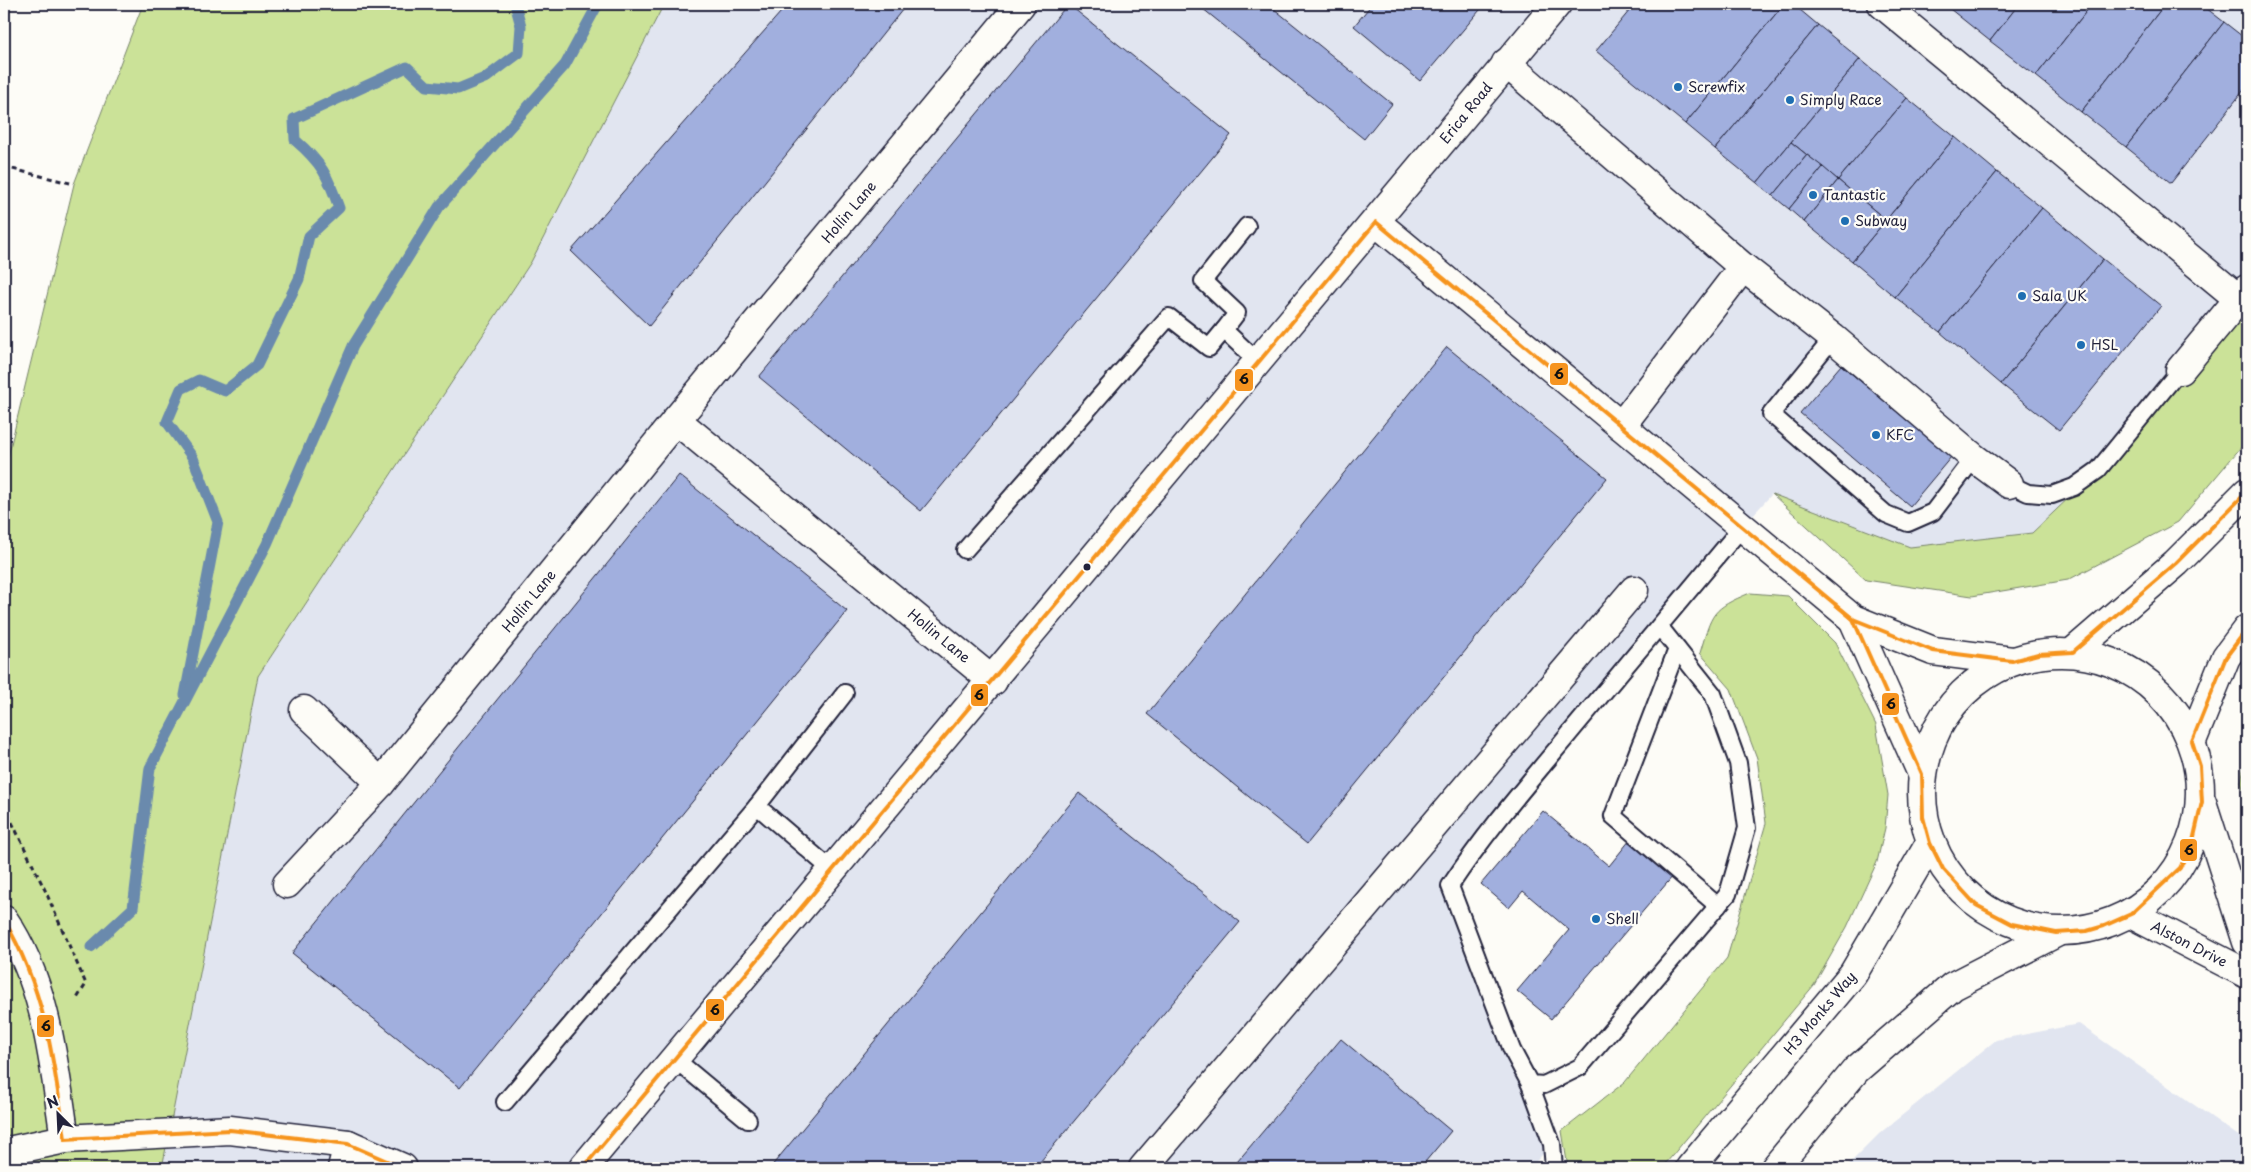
<svg xmlns="http://www.w3.org/2000/svg" width="2251" height="1172" font-family="'Playpen Sans',sans-serif">
<style>
.built{fill:#e1e5f0}
.green{fill:#cbe298;stroke:#76826a}
.lines{fill:none;stroke-linecap:round;stroke-linejoin:round}
.stream{stroke:#6b8aad;stroke-width:11}
.building{fill:#a1afde;stroke:#22223b}
.lane-casing{stroke:#22223b;stroke-width:20}
.street-casing{stroke:#22223b;stroke-width:31}
.secondary-casing{stroke:#22223b;stroke-width:31}
.primary-casing{stroke:#22223b;stroke-width:31}
.path{stroke:#22223b;stroke-width:3;stroke-dasharray:5 4;stroke-linecap:butt}
.lane{stroke:#fdfcf7;stroke-width:16}
.street{stroke:#fdfcf7;stroke-width:28}
.secondary{stroke:#fdfcf7;stroke-width:28}
.primary{stroke:#fdfcf7;stroke-width:28}
.bus-1-casing{stroke:#fdfcf7;stroke-width:8}
.bus-1{stroke:#f6941f;stroke-width:4}
.poi-dot{fill:#1f6fb2;stroke:#fdfcf7;stroke-width:2}
.bus-dot{fill:#22223b;stroke:#fdfcf7;stroke-width:2}
.labels{text-anchor:middle;stroke-width:4.5;stroke-linejoin:round;paint-order:stroke}
.poi-label{font-size:14px;fill:#22223b;stroke:#fdfcf7;text-anchor:start}
.street-label{font-size:14px;fill:#22223b;stroke:#fdfcf7}
.line-badge{stroke:#fdfcf7;stroke-width:2}
.pale-badge-label{font-size:14px;text-anchor:middle;font-weight:bold;fill:#111}
</style>
<rect width="100%" height="100%" fill="#fdfcf7"/>
<filter id="ink" filterUnits="userSpaceOnUse"><feTurbulence type="fractalNoise" baseFrequency=".02" numOctaves="2"/><feDisplacementMap in="SourceGraphic" scale="10" xChannelSelector="R" yChannelSelector="G"/><feConvolveMatrix kernelMatrix="1 2 1 2 8 2 1 2 1" color-interpolation-filters="sRGB"/></filter>
<g filter="url(#ink)">
<!-- built -->
<g class="built">
<polygon points="664,4 2247,4 2247,290 2098,470 2032,533 1910,547 1772,494 1742,527 1450,886 1552,1144 1530,1168 162,1168 258,676 531,262"/>
<polygon points="2079,1024 2247,1142 2247,1168 1845,1168 1880,1133 1996,1040"/>
</g>
<!-- green -->
<g class="green">
<polygon points="143,4 664,4 531,262 258,676 162,1168 4,1168 4,473 74,184"/>
<polygon points="2247,289 2247,440 2178,522 2068,580 1972,596 1866,580 1772,494 1910,547 2032,533 2098,470"/>
<path d="M1750 593 1788 596 1835 643 1876 725 1888 795 1885 828 1877 862 1847 927 1814 985 1662 1168H1568L1562 1131 1625 1082 1727 958 1766 823 1757 758 1731 689 1700 653C1712 613 1711 609 1750 593Z"/>
<polygon points="2247,751 2247,802 2241,782"/>
</g>
<g class="lines">
<!-- stream -->
<g class="stream">
<path d="M185 695 218 522 193 458 167 422 181 389 199 380 225 391 257 365 299 279 309 236 339 208C328 176 322 163 295 140L294 119 407 67 427 86 458 89 487 77 519 53 521 26 515 4"/>
<polyline points="91,947 133,908 150,768 267,544 353,346 439,207 565,65 598,4"/>
</g>
</g>
<!-- building -->
<g class="building">
<polygon points="788,4 907,4 649,326 571,251"/>
<polygon points="1068,4 1231,135 921,511 759,377"/>
<polygon points="1197,4 1268,4 1392,104 1364,139"/>
<polygon points="1372,4 1485,4 1420,81 1354,26"/>
<polygon points="1635,4 1784,4 1685,124 1596,51"/>
<polygon points="1784,4 1793,4 1818,25 1715,149 1685,124"/>
<polygon points="1946,4 2019,4 1990,41 1945,5"/>
<polygon points="2019,4 2092,4 2036,76 1990,41"/>
<polygon points="2092,4 2165,4 2081,112 2036,76"/>
<polygon points="2165,4 2201,4 2224,22 2126,147 2081,112"/>
<polygon points="2224,22 2247,40 2247,86 2171,183 2126,147"/>
<polygon points="1818,25 1860,59 1757,183 1715,149"/>
<polygon points="1860,59 1907,98 1838,180 1791,142"/>
<polygon points="1907,98 1955,137 1886,220 1838,180"/>
<polygon points="1955,137 1997,172 1895,297 1852,261"/>
<polygon points="1791,142 1807,155 1773,196 1757,183"/>
<polygon points="1807,155 1823,167 1789,209 1773,196"/>
<polygon points="1823,167 1838,180 1804,222 1789,209"/>
<polygon points="1997,172 2042,208 1940,332 1895,297"/>
<polygon points="1838,180 1886,220 1852,261 1804,222"/>
<polygon points="2042,208 2103,259 2001,384 1940,332"/>
<polygon points="2103,259 2161,306 2059,430 2001,384"/>
<polygon points="1447,347 1607,478 1307,844 1147,714"/>
<polygon points="1841,365 1951,457 1910,506 1800,413"/>
<polygon points="679,475 847,611 460,1088 292,953"/>
<polygon points="1079,793 1240,922 1035,1168 770,1168"/>
<polygon points="1543,811 1609,866 1630,840 1673,876 1551,1019 1517,991 1569,930 1523,891 1509,908 1481,884"/>
<polygon points="1341,1039 1451,1131 1420,1168 1232,1168"/>
</g>
<g class="lines">
<defs>
<g id="lane">
<polyline points="1224,330 1237,313 1203,281 1247,226"/>
<polyline points="1833,338 1771,414 1886,514 1908,523 1933,512 1974,458"/>
<polyline points="2009,484 2028,493 2052,495 2074,487 2098,470 2180,370"/>
<polyline points="965,550 1169,317 1209,348 1224,330 1258,362"/>
<path d="M1659 626 1713 694 1738 763 1747 828 1728 894 1580 1067 1544 1085 1530 1084 1512 1050 1450 886C1487 830 1531 780 1574 728 1630 661 1686 594 1742 527"/>
<polyline points="1677,649 1613,816 1718,906"/>
<polyline points="757,806 845,693"/>
<polyline points="676,1060 748,1120"/>
<polyline points="1530,1084 1552,1144 1554,1168"/>
<polyline points="505,1102 757,806 833,871"/>
</g>
<g id="street">
<polyline points="1882,4 2239,299"/>
<polyline points="1506,63 1743,267 1833,338 1974,458 2009,484"/>
<polyline points="1376,222 1853,619 1933,651 2012,661"/>
<polyline points="2180,370 2247,289"/>
<polyline points="676,420 1021,4"/>
<polyline points="1621,426 1743,267"/>
<polyline points="1853,619 1922,774"/>
<polyline points="304,710 381,783"/>
<polyline points="2202,802 2247,942"/>
<polyline points="287,884 381,783 676,420 993,681"/>
<polyline points="2131,914 2247,974"/>
<polyline points="65,1139 230,1130 348,1144 403,1168"/>
<polyline points="342,1168 348,1144"/>
<polyline points="583,1168 1557,4"/>
<polyline points="1143,1168 1634,590"/>
</g>
<path id="secondary" d="M4 920C47 983 54 1065 65 1139L4 1152"/>
<g id="primary">
<polyline points="2073,652 2176,563 2247,492"/>
<circle cx="2061" cy="792" r="139"/>
<polyline points="2192,741 2226,657 2247,629"/>
<polyline points="1690,1168 1853,974 1930,843"/>
<polyline points="1775,1168 1856,1070 1953,986 2056,933"/>
</g>
</defs>
<!-- lane casing -->
<use href="#lane" class="lane-casing"/>
<!-- street casing -->
<use href="#street" class="street-casing"/>
<!-- secondary casing -->
<use href="#secondary" class="secondary-casing"/>
<!-- primary casing -->
<use href="#primary" class="primary-casing"/>
<!-- path -->
<g class="path">
<polyline points="4,167 74,184"/>
<polyline points="4,806 45,890 86,984 76,1000"/>
</g>
<!-- lane -->
<use href="#lane" class="lane"/>
<!-- street -->
<use href="#street" class="street"/>
<!-- secondary -->
<use href="#secondary" class="secondary"/>
<!-- primary -->
<use href="#primary" class="primary"/>
<defs>
<g id="bus-1">
<polyline points="1376,222 1853,619 1922,774 1923,817 1930,843 1943,869 1976,905 2012,924 2056,933 2087,931 2104,926 2131,914 2180,868 2193,841 2202,802 2200,766 2192,741 2226,657 2247,629"/>
<polyline points="1835,604 1853,619 1933,651 2012,661 2038,654 2073,652 2176,563 2247,492"/>
<path d="M4 920C45 989 54 1061 65 1139"/>
<polyline points="65,1139 230,1130 348,1144 403,1168"/>
<polyline points="583,1168 1376,222"/>
</g>
</defs>
<!-- bus-1 casing -->
<use href="#bus-1" class="bus-1-casing"/>
<!-- bus-1 -->
<use href="#bus-1" class="bus-1"/>
</g>
</g>
<!-- markers -->
<g class="poi-dot">
<circle cx="1678" cy="87" r="5"/>
<circle cx="1790" cy="100" r="5"/>
<circle cx="1813" cy="195" r="5"/>
<circle cx="1845" cy="221" r="5"/>
<circle cx="2022" cy="296" r="5"/>
<circle cx="2081" cy="345" r="5"/>
<circle cx="1876" cy="435" r="5"/>
<circle cx="1596" cy="919" r="5"/>
</g>
<circle class="bus-dot" cx="1087" cy="567" r="4.5"/>
<g class="labels">
<!-- poi labels -->
<g class="poi-label">
<text x="1688" y="92">Screwfix</text>
<text x="1800" y="105">Simply Race</text>
<text x="1823" y="200">Tantastic</text>
<text x="1855" y="226">Subway</text>
<text x="2032" y="301">Sala UK</text>
<text x="2091" y="350">HSL</text>
<text x="1886" y="440">KFC</text>
<text x="1606" y="924">Shell</text>
</g>
<!-- street labels -->
<g class="street-label">
<text transform="translate(1466 113) rotate(-51)" y="5">Erica Road</text>
<text transform="translate(849 212) rotate(-50)" y="5">Hollin Lane</text>
<text transform="translate(529 601) rotate(-51)" y="5">Hollin Lane</text>
<text transform="translate(939 636) rotate(39)" y="5">Hollin Lane</text>
<text transform="translate(2189 944) rotate(27)" y="5">Alston Drive</text>
<text transform="translate(1820 1013) rotate(-50)" y="5">H3 Monks Way</text>
</g>
</g>
<g class="line-badge">
<rect x="1549" y="362" width="20" height="24" rx="5" fill="#f6941f"/>
<rect x="1234" y="368" width="20" height="24" rx="5" fill="#f6941f"/>
<rect x="970" y="683" width="19" height="24" rx="5" fill="#f6941f"/>
<rect x="1881" y="692" width="19" height="24" rx="5" fill="#f6941f"/>
<rect x="2179" y="838" width="19" height="24" rx="5" fill="#f6941f"/>
<rect x="705" y="998" width="20" height="24" rx="5" fill="#f6941f"/>
<rect x="36" y="1014" width="19" height="24" rx="5" fill="#f6941f"/>
</g>
<g class="pale-badge-label">
<text x="1559" y="379">6</text>
<text x="1244" y="384">6</text>
<text x="979" y="700">6</text>
<text x="1891" y="709">6</text>
<text x="2189" y="855">6</text>
<text x="715" y="1015">6</text>
<text x="46" y="1031">6</text>
</g>
<!-- margin -->
<rect width="2251" height="1172" fill="none" stroke="#fdfcf7" stroke-width="20"/>
<rect x="10" y="10" width="2231" height="1152" fill="none" stroke="#22223b" stroke-width="2" filter="url(#ink)"/>
<!-- north arrow -->
<g transform="translate(58 1114) rotate(336)" stroke="#fdfcf7" stroke-width="4" paint-order="stroke">
<path d="M0-4L9 19L0 12L-9 19Z" fill="#22223b"/>
<text y="-8" font-size="14" font-weight="bold" text-anchor="middle" fill="#22223b">N</text>
</g>
</svg>
